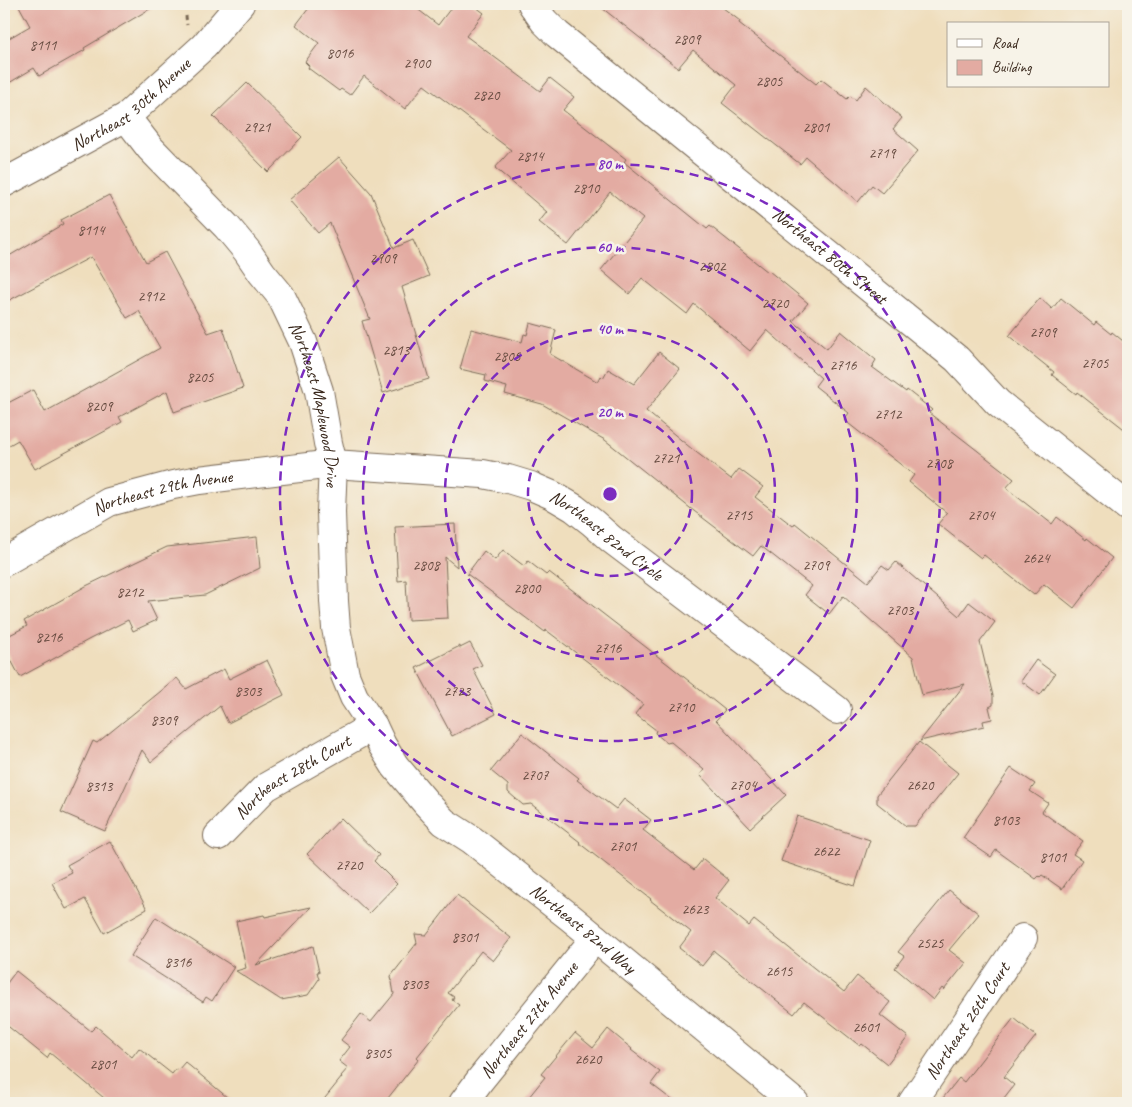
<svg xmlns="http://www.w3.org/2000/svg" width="1132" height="1107" font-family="Caveat,sans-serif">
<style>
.building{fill:#e3aba2}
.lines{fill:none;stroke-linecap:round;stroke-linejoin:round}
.minor-casing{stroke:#7a6956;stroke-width:30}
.path{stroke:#7a6956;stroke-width:3;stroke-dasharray:4 4;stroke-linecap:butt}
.minor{stroke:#fff;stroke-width:28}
.ring{fill:none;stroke:#7b2cbf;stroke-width:2.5;stroke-dasharray:9 6}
.labels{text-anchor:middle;stroke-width:5;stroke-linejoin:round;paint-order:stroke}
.number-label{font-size:15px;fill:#654a3f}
.street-label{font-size:18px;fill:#3b2a1e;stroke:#f7f3e8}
.centre{fill:#7b2cbf;stroke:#f7f3e8;stroke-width:2.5}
.ring-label{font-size:15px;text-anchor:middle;font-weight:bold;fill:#7b2cbf;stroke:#f7f3e8;stroke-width:5;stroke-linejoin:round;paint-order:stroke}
</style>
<rect width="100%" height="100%" fill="#f7f3e8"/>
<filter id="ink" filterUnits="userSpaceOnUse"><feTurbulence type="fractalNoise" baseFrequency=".02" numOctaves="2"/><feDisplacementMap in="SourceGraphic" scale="10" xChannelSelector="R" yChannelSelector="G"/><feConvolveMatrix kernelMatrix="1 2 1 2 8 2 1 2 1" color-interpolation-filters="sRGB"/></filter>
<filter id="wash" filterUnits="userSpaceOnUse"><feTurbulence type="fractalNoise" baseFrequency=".0096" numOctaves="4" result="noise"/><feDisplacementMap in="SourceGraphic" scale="20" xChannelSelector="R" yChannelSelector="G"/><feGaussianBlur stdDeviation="1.12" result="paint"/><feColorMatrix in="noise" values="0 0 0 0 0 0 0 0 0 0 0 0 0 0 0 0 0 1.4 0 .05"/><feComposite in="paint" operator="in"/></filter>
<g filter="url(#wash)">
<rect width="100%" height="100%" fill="#efdebd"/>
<g id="blocks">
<!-- building -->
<g class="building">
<polygon points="18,4 158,4 84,48 85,50 39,76 34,68 4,86 4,41 30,26"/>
<polygon points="312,4 411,4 438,25 454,4 472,4 484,13 466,36 540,91 550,78 574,97 563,110 626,159 624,162 707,229 710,226 768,272 769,271 808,303 793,321 827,349 841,331 876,360 873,365 874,366 872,367 906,392 907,390 932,410 929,413 1014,479 1006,488 1052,524 1057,517 1086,540 1087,538 1112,558 1074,608 1044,584 1034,595 984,555 981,558 938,524 947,513 909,482 914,475 844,420 849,413 815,386 821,378 767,330 750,351 694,304 687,314 642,278 629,294 601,270 643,219 610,192 568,245 539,222 547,212 495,168 511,150 424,85 405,109 364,76 350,95 341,89 339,91 308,68 309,66 305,62 319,43 296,25"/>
<polygon points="597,4 718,4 740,21 739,23 816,84 821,79 847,99 850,96 856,100 866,86 902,118 893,129 918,151 882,193 872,185 858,202 806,157 800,164 722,103 736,85 693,50 678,68"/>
<polygon points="247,83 302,137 268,172 213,116"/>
<polygon points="339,157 371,193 394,248 413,240 429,276 402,287 429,379 383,393 362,321 370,319 330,223 318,233 289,200"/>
<polygon points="109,195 146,262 165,252 208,333 223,328 243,388 174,412 167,391 119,417 122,422 35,469 18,440 4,448 4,405 33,390 45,412 160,348 139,311 127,318 91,257 4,303 4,259 63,224 61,220"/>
<polygon points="1040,298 1052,309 1061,298 1094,325 1096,322 1111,334 1112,332 1128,345 1128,432 1077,392 1076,394 1052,375 1054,372 1009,336"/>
<polygon points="530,323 556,330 550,354 598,382 601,376 603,378 608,369 634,384 659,352 680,369 646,411 692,449 731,479 739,469 763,487 755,497 793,526 795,523 868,582 882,565 889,570 896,562 959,616 969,602 995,622 980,642 993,696 993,705 989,707 992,719 983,721 984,726 920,741 965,684 922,695 913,657 843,596 829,614 805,595 812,586 761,546 753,556 690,508 605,440 542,404 505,394 507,387 485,381 486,375 460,369 471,329 522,342 524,334 527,335"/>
<polygon points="455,524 457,567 445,557 448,618 408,620 406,580 398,581 395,527"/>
<polygon points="257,537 260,568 205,595 148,601 157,620 133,631 128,620 90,639 20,677 4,647 4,638 27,626 24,621 86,586 167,547"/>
<polygon points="503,550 524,566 528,561 546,575 549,572 669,665 725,710 716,720 786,795 750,828 700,775 704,770 671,742 667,743 655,733 656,730 635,714 643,704 546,630 545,632 467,574 484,551 495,560"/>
<polygon points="470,643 482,665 473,669 496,714 452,736 416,668 460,646 460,648"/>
<polygon points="267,660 284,695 228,723 220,706 151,762 142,750 105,831 61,812 93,741 97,743 177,678 186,689 224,669 229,679"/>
<polygon points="1036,660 1055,674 1040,695 1021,681"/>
<polygon points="522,733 579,778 577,780 616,809 624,799 651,820 643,830 694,870 703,859 729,880 715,898 749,926 754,920 844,992 857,976 890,1002 880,1015 908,1037 887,1064 862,1044 860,1046 804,1002 794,1014 714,951 702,966 679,948 691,932 650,900 651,899 579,843 580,842 531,804 523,805 508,792 508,785 491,771"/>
<polygon points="919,742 958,773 915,826 906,826 877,803 877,795"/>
<polygon points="1011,768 1035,784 1030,791 1048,803 1042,812 1083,841 1073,854 1082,860 1062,889 1042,875 1040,877 1039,876 1036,879 996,850 991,857 963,838"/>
<polygon points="797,816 870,840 855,886 781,861"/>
<polygon points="341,818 379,855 374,861 397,884 369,913 307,854"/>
<polygon points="110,841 147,909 104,933 85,899 66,909 52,883 72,873 67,865"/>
<polygon points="949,890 979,914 949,950 966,963 944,990 942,988 933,1000 895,968 904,956 898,952"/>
<polygon points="457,895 511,938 493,961 481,951 448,993 454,997 452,1000 459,1005 417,1057 419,1059 384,1103 321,1103 342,1077 341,1076 348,1068 339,1061 350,1047 341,1040 361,1014 371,1022 394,994 391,976 417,943 415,934 426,935"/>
<polygon points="311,907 256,965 313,946 319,972 317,972 319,979 308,995 281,1000 236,971 246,968 236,921 264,915 265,917"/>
<polygon points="156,917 234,967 212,1001 206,997 203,1002 131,956"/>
<polygon points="16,971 91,1031 96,1026 132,1057 139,1048 172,1074 176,1069 178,1070 185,1062 234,1103 110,1103 50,1053 47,1058 4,1023 4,987"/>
<polygon points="1014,1018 1036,1036 1004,1077 1014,1085 1000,1103 939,1103 959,1078 964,1082"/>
<polygon points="608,1029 632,1049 631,1050 660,1072 651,1084 676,1103 524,1103 545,1077 541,1074 575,1033 593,1048"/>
</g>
</g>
</g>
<g filter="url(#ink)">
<use href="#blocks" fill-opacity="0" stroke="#7a6956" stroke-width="1"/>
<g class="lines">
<defs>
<g id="minor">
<path id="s1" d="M532 4 544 21 557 34 957 359 998 403 1128 507"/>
<path id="s2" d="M126 117 150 148 227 227 247 251 262 273 281 296 303 342 319 391 328 443 333 464 331 512 334 601 336 628 345 675 354 697 373 726 382 745 395 766 427 804 444 822 472 840 571 918 795 1103"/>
<path id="s3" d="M4 183 126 117 204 46 240 4"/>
<path id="s4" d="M4 562 109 502 173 485 199 480 333 464 483 474 508 479 531 486 552 495 574 508 593 523 611 539 837 710"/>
<path id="s5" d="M218 836 266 787 373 726"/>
<path id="s6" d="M463 1103 480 1080 595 938"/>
<path id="s7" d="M912 1103 1023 938"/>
</g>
</defs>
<!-- minor casing -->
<use href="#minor" class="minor-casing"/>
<!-- path -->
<polyline class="path" points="186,16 187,25"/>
<!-- minor -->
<use href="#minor" class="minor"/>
</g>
</g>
<!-- distance rings -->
<g class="ring">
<circle cx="610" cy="494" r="82"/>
<circle cx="610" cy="494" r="165"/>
<circle cx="610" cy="494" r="247"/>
<circle cx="610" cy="494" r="330"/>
</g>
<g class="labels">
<!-- number labels -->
<g class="number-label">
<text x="687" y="44">2809</text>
<text x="43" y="50">8111</text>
<text x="340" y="58">8016</text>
<text x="417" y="68">2900</text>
<text x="769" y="86">2805</text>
<text x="486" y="100">2820</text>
<text x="257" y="132">2921</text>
<text x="816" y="132">2801</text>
<text x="882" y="158">2719</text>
<text x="530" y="161">2814</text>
<text x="586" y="193">2810</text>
<text x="91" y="235">8114</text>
<text x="383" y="263">2909</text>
<text x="712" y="271">2802</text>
<text x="151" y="301">2912</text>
<text x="775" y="308">2720</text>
<text x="1043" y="337">2709</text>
<text x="396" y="355">2813</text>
<text x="507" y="361">2805</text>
<text x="1095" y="368">2705</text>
<text x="843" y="370">2716</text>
<text x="200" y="382">8205</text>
<text x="99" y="411">8209</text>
<text x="888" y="419">2712</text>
<text x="666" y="463">2721</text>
<text x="939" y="468">2708</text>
<text x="739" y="520">2715</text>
<text x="981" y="520">2704</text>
<text x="1036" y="563">2624</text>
<text x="426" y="570">2808</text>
<text x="816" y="570">2709</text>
<text x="527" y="593">2800</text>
<text x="130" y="597">8212</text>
<text x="900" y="615">2703</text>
<text x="49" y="642">8216</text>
<text x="608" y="653">2716</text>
<text x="248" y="696">8303</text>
<text x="457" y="696">2723</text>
<text x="681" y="712">2710</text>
<text x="164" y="725">8309</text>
<text x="535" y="780">2707</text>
<text x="743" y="790">2704</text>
<text x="920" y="790">2620</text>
<text x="99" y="791">8313</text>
<text x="1006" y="825">8103</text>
<text x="623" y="851">2701</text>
<text x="826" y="856">2622</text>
<text x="1053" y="862">8101</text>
<text x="349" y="870">2720</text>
<text x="695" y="914">2623</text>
<text x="465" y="942">8301</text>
<text x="930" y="948">2525</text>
<text x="178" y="967">8316</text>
<text x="779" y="976">2615</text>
<text x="415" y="989">8303</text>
<text x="866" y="1032">2601</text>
<text x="378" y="1058">8305</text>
<text x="588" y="1064">2620</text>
<text x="103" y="1069">2801</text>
</g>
<!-- street labels -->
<g class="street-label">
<text dy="6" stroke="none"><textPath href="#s3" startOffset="150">Northeast 30th Avenue</textPath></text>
<text dy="6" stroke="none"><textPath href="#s1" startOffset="391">Northeast 80th Street</textPath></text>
<text dy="6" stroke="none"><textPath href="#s2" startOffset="352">Northeast Maplewood Drive</textPath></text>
<text dy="6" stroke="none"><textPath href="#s4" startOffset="175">Northeast 29th Avenue</textPath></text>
<text dy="6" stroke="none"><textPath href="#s4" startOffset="639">Northeast 82nd Circle</textPath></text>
<text dy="6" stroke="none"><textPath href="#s5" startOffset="96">Northeast 28th Court</textPath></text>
<text dy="6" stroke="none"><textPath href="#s2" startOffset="980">Northeast 82nd Way</textPath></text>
<text dy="6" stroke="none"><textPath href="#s6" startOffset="106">Northeast 27th Avenue</textPath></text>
<text dy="6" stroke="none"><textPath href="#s7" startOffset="99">Northeast 26th Court</textPath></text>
</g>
</g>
<circle cx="610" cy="494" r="8" class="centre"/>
<g class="ring-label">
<text x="610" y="169">80 m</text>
<text x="610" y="252">60 m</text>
<text x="610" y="334">40 m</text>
<text x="610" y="417">20 m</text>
</g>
<!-- margin -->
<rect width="1132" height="1107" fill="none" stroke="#f7f3e8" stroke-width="20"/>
<!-- legend -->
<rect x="947" y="22" width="162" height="65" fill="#f7f3e8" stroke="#aca397"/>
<rect x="957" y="39" width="25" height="8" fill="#ffffff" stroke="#aca397"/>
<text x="992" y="48" font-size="15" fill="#3b2a1e">Road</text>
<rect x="957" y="60" width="25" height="15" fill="#e3aba2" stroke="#aca397"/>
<text x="992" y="72" font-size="15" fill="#3b2a1e">Building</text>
</svg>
